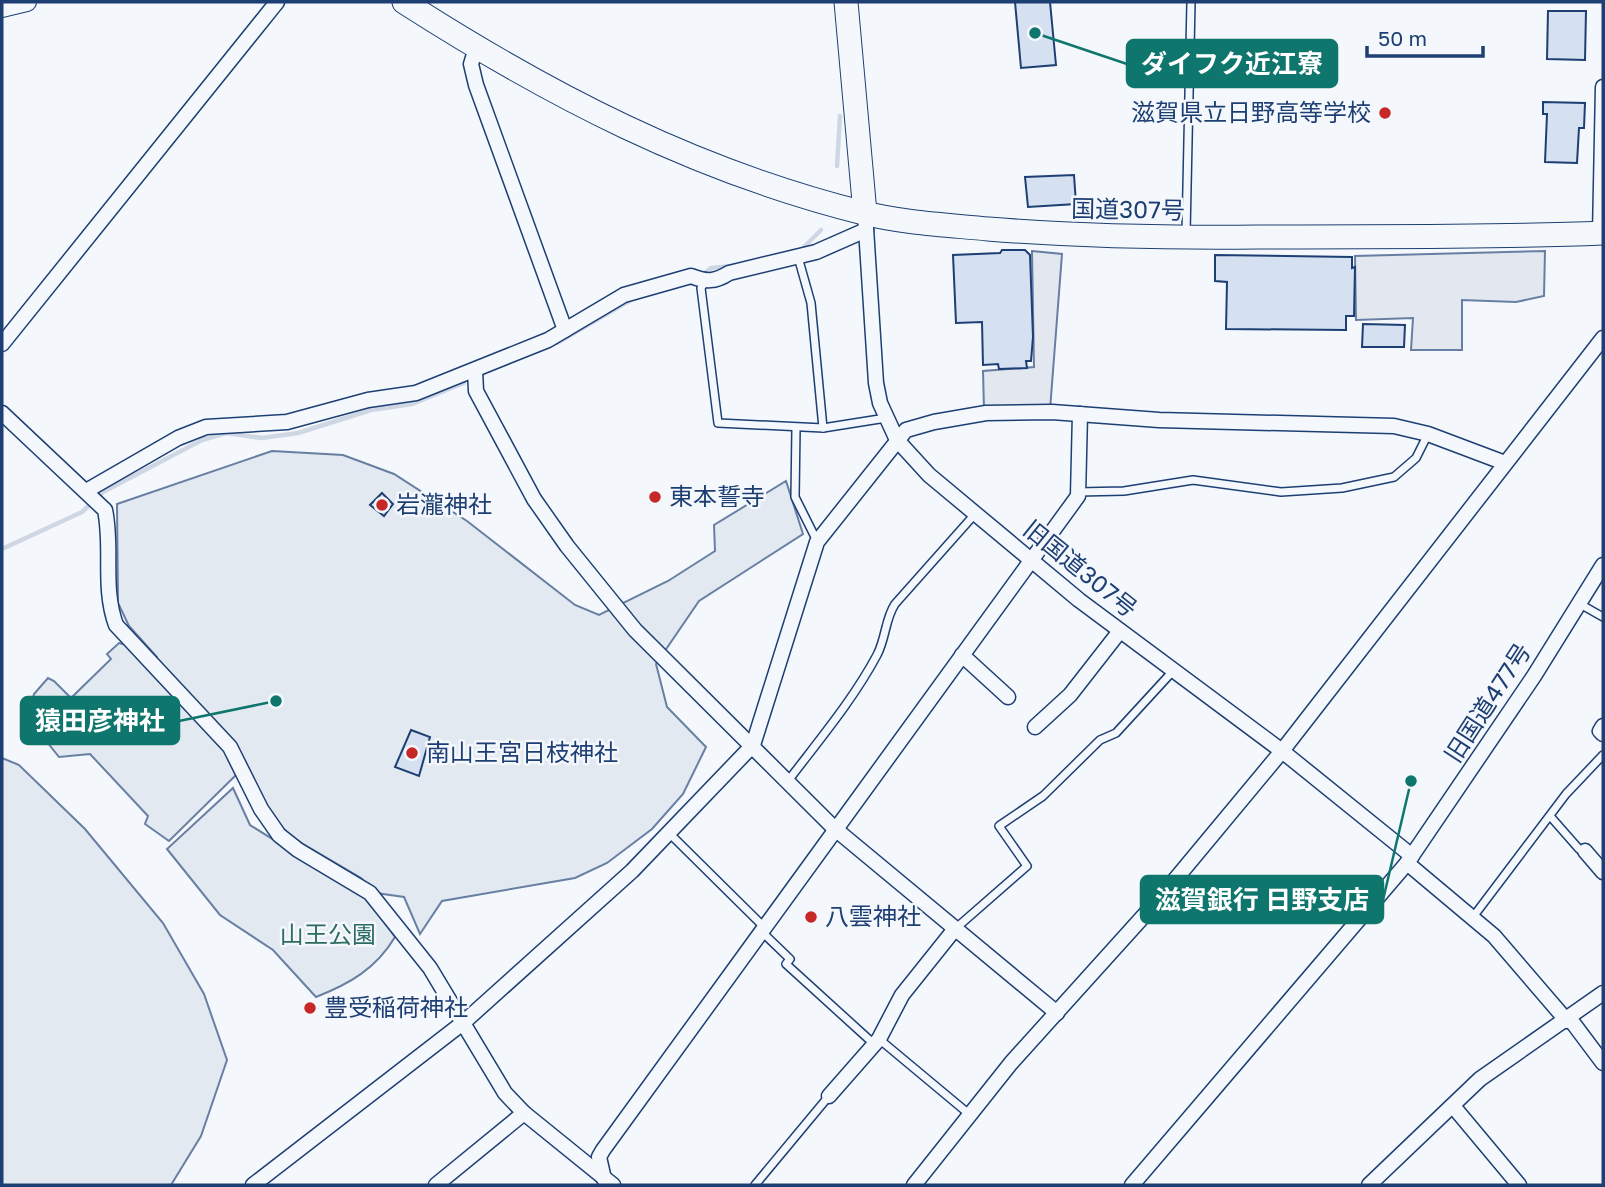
<svg xmlns="http://www.w3.org/2000/svg" width="1605" height="1187" font-family="'Golos Text','Noto Sans JP',sans-serif">
<style>
.green{fill:#e3e9f0;stroke:#687fa3;stroke-width:2}
.parking{fill:#e3e8f0;stroke:#687fa3;stroke-width:2}
.lines{fill:none;stroke-linecap:round;stroke-linejoin:round}
.stream{stroke:#cfd7e4;stroke-width:4.5}
.building{fill:#d5e0f0;stroke:#1d3f73;stroke-width:2}
.service-casing{stroke:#1d3f73;stroke-width:10}
.minor-casing{stroke:#1d3f73;stroke-width:17}
.tertiary-casing{stroke:#1d3f73;stroke-width:20}
.trunk-casing{stroke:#1d3f73;stroke-width:25}
.service{stroke:#f4f7fb;stroke-width:7}
.minor{stroke:#f4f7fb;stroke-width:14}
.tertiary{stroke:#f4f7fb;stroke-width:18}
.trunk{stroke:#f4f7fb;stroke-width:23}
.poi-dot{fill:#c62828;stroke:#f4f7fb;stroke-width:2.5}
.labels{text-anchor:middle;stroke-width:5;stroke-linejoin:round;paint-order:stroke}
.poi-label{font-size:24px;fill:#1d3f73;stroke:#f4f7fb;text-anchor:start}
.street-label{font-size:24px;fill:#1d3f73;stroke:#f4f7fb}
.park-label{font-size:24px;fill:#2c6c60;stroke:#f4f7fb}
.leader{fill:none;stroke:#0f766e;stroke-width:2.5}
.callout-dot{fill:#0f766e;stroke:#f4f7fb;stroke-width:2.5}
.callout{fill:#0f766e;stroke:#0f766e;stroke-width:2.5}
.callout-label{font-size:26px;text-anchor:middle;font-weight:bold;fill:#fff}
</style>
<rect width="100%" height="100%" fill="#f4f7fb"/>
<!-- green -->
<g class="green">
<polygon points="272,451 343,455 394,474 467,521 575,605 599,615 668,581 715,551 714,525 786,481 803,534 699,601 656,664 667,707 706,747 683,794 652,829 607,863 575,878 442,901 420,934 404,897 376,893 361,878 293,838 271,817 245,764 156,662 157,657 129,626 118,603 117,504"/>
<polygon points="119,643 126,645 225,749 236,775 169,841 145,824 148,816 90,754 59,757 28,718 34,694 48,678 54,681 71,698 111,659 107,654"/>
<polygon points="2,758 19,765 85,829 163,923 204,994 227,1060 201,1136 171,1185 2,1185"/>
<path d="M233 788 250 825 367 898 395 937C376 969 349 984 316 997L273 950 220 915 167 849Z"/>
</g>
<!-- parking -->
<g class="parking">
<polygon points="1032,251 1062,254 1050,410 984,410 983,371 1034,367"/>
<polygon points="1545,251 1544,296 1516,302 1462,300 1462,350 1411,350 1413,318 1356,320 1355,256"/>
</g>
<g class="lines">
<!-- stream -->
<g class="stream">
<polyline points="837,166 840,116"/>
<polyline points="802,249 821,230"/>
<polyline points="702,276 711,268 732,266"/>
<polyline points="557,343 634,298"/>
<polyline points="2,549 82,512 103,492 202,440 226,433 262,438 298,433 371,410 412,404 464,383"/>
</g>
</g>
<!-- building -->
<g class="building">
<polygon points="1015,2 1050,2 1056,65 1021,68"/>
<polygon points="1548,11 1586,11 1585,60 1547,59"/>
<polygon points="1543,102 1585,103 1584,128 1579,128 1577,163 1545,162 1547,114 1543,114"/>
<polygon points="1074,175 1076,204 1028,207 1025,177"/>
<polygon points="1002,250 1025,250 1030,255 1033,337 1031,361 1026,361 1027,368 999,369 998,364 983,365 982,322 956,323 953,255 1000,253"/>
<polygon points="1215,255 1352,257 1352,268 1355,267 1354,316 1346,316 1346,330 1226,329 1227,282 1215,281"/>
<polygon points="1363,324 1405,325 1404,347 1362,347"/>
<polygon points="382,493 393,504 384,516 370,505"/>
<polygon points="275,696 279,697 277,707 272,705"/>
<polygon points="411,730 430,737 419,776 395,767"/>
<polygon points="312,1002 317,1008 310,1013 304,1007"/>
</g>
<g class="lines">
<defs>
<g id="service">
<polyline points="1186,233 1191,2"/>
<polyline points="798,257 811,303 823,428"/>
<polyline points="705,282 701,288 718,423 823,428 886,418"/>
<polyline points="796,428 795,497 817,541"/>
<polyline points="1078,492 1124,491 1193,480 1281,492 1342,488 1394,477 1416,458 1428,434"/>
<polyline points="1580,604 1603,617"/>
<path d="M788 781C819 740 853 700 877 655 886 638 885 619 895 604L975 514"/>
<polyline points="1550,816 1579,849 1584,851"/>
<polyline points="669,833 764,927"/>
<polyline points="1473,917 1566,794 1603,755"/>
<polyline points="955,929 1027,866 999,826 1043,796 1100,740 1116,733 1173,671"/>
<polyline points="762,932 790,959 786,964 874,1044"/>
<polyline points="879,1039 969,1114"/>
<polyline points="755,1185 829,1096"/>
</g>
<g id="minor">
<polyline points="476,48 471,64 476,85 565,330"/>
<polyline points="865,213 876,383 880,403 897,440 929,475 1079,600 1282,751 1412,856"/>
<polyline points="1600,234 1603,87"/>
<polyline points="2,344 277,2"/>
<polyline points="475,370 476,391 534,499 567,546 635,630 834,828 1057,1013"/>
<path d="M2 413 105 510C113 548 102 587 116 625L230 747 261 809 279 835 298 850 370 893 430 968 505 1093 524 1113 613 1185"/>
<path d="M86 491 178 438 206 427 287 422 368 400 416 393 548 340 624 295 691 276C706 282 715 282 729 273L816 252 866 230"/>
<polyline points="962,655 1008,697"/>
<polyline points="1603,726 1600,731 1603,734"/>
<polyline points="1035,727 1070,695 1120,631"/>
<polyline points="1585,851 1603,872"/>
<polyline points="1407,863 1494,936 1567,1021"/>
<polyline points="1570,1019 1603,1063"/>
<polyline points="829,1096 879,1039 902,995 954,930"/>
<polyline points="1453,1106 1519,1185"/>
<polyline points="604,1179 599,1157 603,1150 1078,496 1080,414"/>
<polyline points="253,1185 464,1022 632,871 753,745 817,542 906,430 934,422 986,413 1052,412 1159,420 1394,426 1428,434 1505,463"/>
<polyline points="436,1185 524,1113"/>
<polyline points="914,1185 1011,1063 1159,899 1282,751 1603,338"/>
<polyline points="1132,1185 1407,863 1534,676 1603,565"/>
<polyline points="1369,1185 1480,1079 1603,993"/>
</g>
<polyline id="tertiary" points="2,8 27,2"/>
<g id="trunk">
<path d="M404 2C549 95 695 171 864 213 904 223 947 225 988 229 1078 236 1167 238 1258 237 1373 236 1488 238 1603 233"/>
<polyline points="846,2 865,213"/>
</g>
</defs>
<!-- service casing -->
<use href="#service" class="service-casing"/>
<!-- minor casing -->
<use href="#minor" class="minor-casing"/>
<!-- tertiary casing -->
<use href="#tertiary" class="tertiary-casing"/>
<!-- trunk casing -->
<use href="#trunk" class="trunk-casing"/>
<!-- service -->
<use href="#service" class="service"/>
<!-- minor -->
<use href="#minor" class="minor"/>
<!-- tertiary -->
<use href="#tertiary" class="tertiary"/>
<!-- trunk -->
<use href="#trunk" class="trunk"/>
</g>
<!-- markers -->
<g class="poi-dot">
<circle cx="1385" cy="113" r="7"/>
<circle cx="655" cy="497" r="7"/>
<circle cx="382" cy="505" r="7"/>
<circle cx="412" cy="753" r="7"/>
<circle cx="811" cy="917" r="7"/>
<circle cx="310" cy="1008" r="7"/>
</g>
<g class="labels">
<!-- poi labels -->
<g class="poi-label">
<text x="1371" y="121" text-anchor="end">滋賀県立日野高等学校</text>
<text x="669" y="505">東本誓寺</text>
<text x="396" y="513">岩瀧神社</text>
<text x="426" y="761">南山王宮日枝神社</text>
<text x="825" y="925">八雲神社</text>
<text x="324" y="1016">豊受稲荷神社</text>
</g>
<!-- street labels -->
<g class="street-label">
<text transform="translate(1128 210) rotate(1)" y="8">国道307号</text>
<text transform="translate(1080 569) rotate(39)" y="8">旧国道307号</text>
<text transform="translate(1488 703) rotate(-57)" y="8">旧国道477号</text>
</g>
<!-- park labels -->
<g class="park-label">
<text x="328" y="943">山王公園</text>
</g>
</g>
<!-- callouts -->
<path class="leader" d="M1035 33L1127 64M276 701L179 721M1411 781L1383 900"/>
<g class="callout-dot">
<circle cx="1035" cy="33" r="7"/>
<circle cx="276" cy="701" r="7"/>
<circle cx="1411" cy="781" r="7"/>
</g>
<g class="callout">
<rect x="1127" y="40" width="210" height="47" rx="7"/>
<rect x="21" y="697" width="158" height="47" rx="7"/>
<rect x="1141" y="876" width="242" height="47" rx="7"/>
</g>
<g class="callout-label">
<text x="1232" y="73">ダイフク近江寮</text>
<text x="100" y="730">猿田彦神社</text>
<text x="1262" y="909">滋賀銀行 日野支店</text>
</g>
<!-- border -->
<rect width="1605" height="1187" fill="none" stroke="#1d3f73" stroke-width="7"/>
<!-- scale -->
<path d="M1367 46v10h116v-10" fill="none" stroke="#1d3f73" stroke-width="3.5"/>
<text x="1378" y="46" font-size="21" fill="#1d3f73" stroke="#f4f7fb" stroke-width="5" paint-order="stroke">50 m</text>
</svg>
